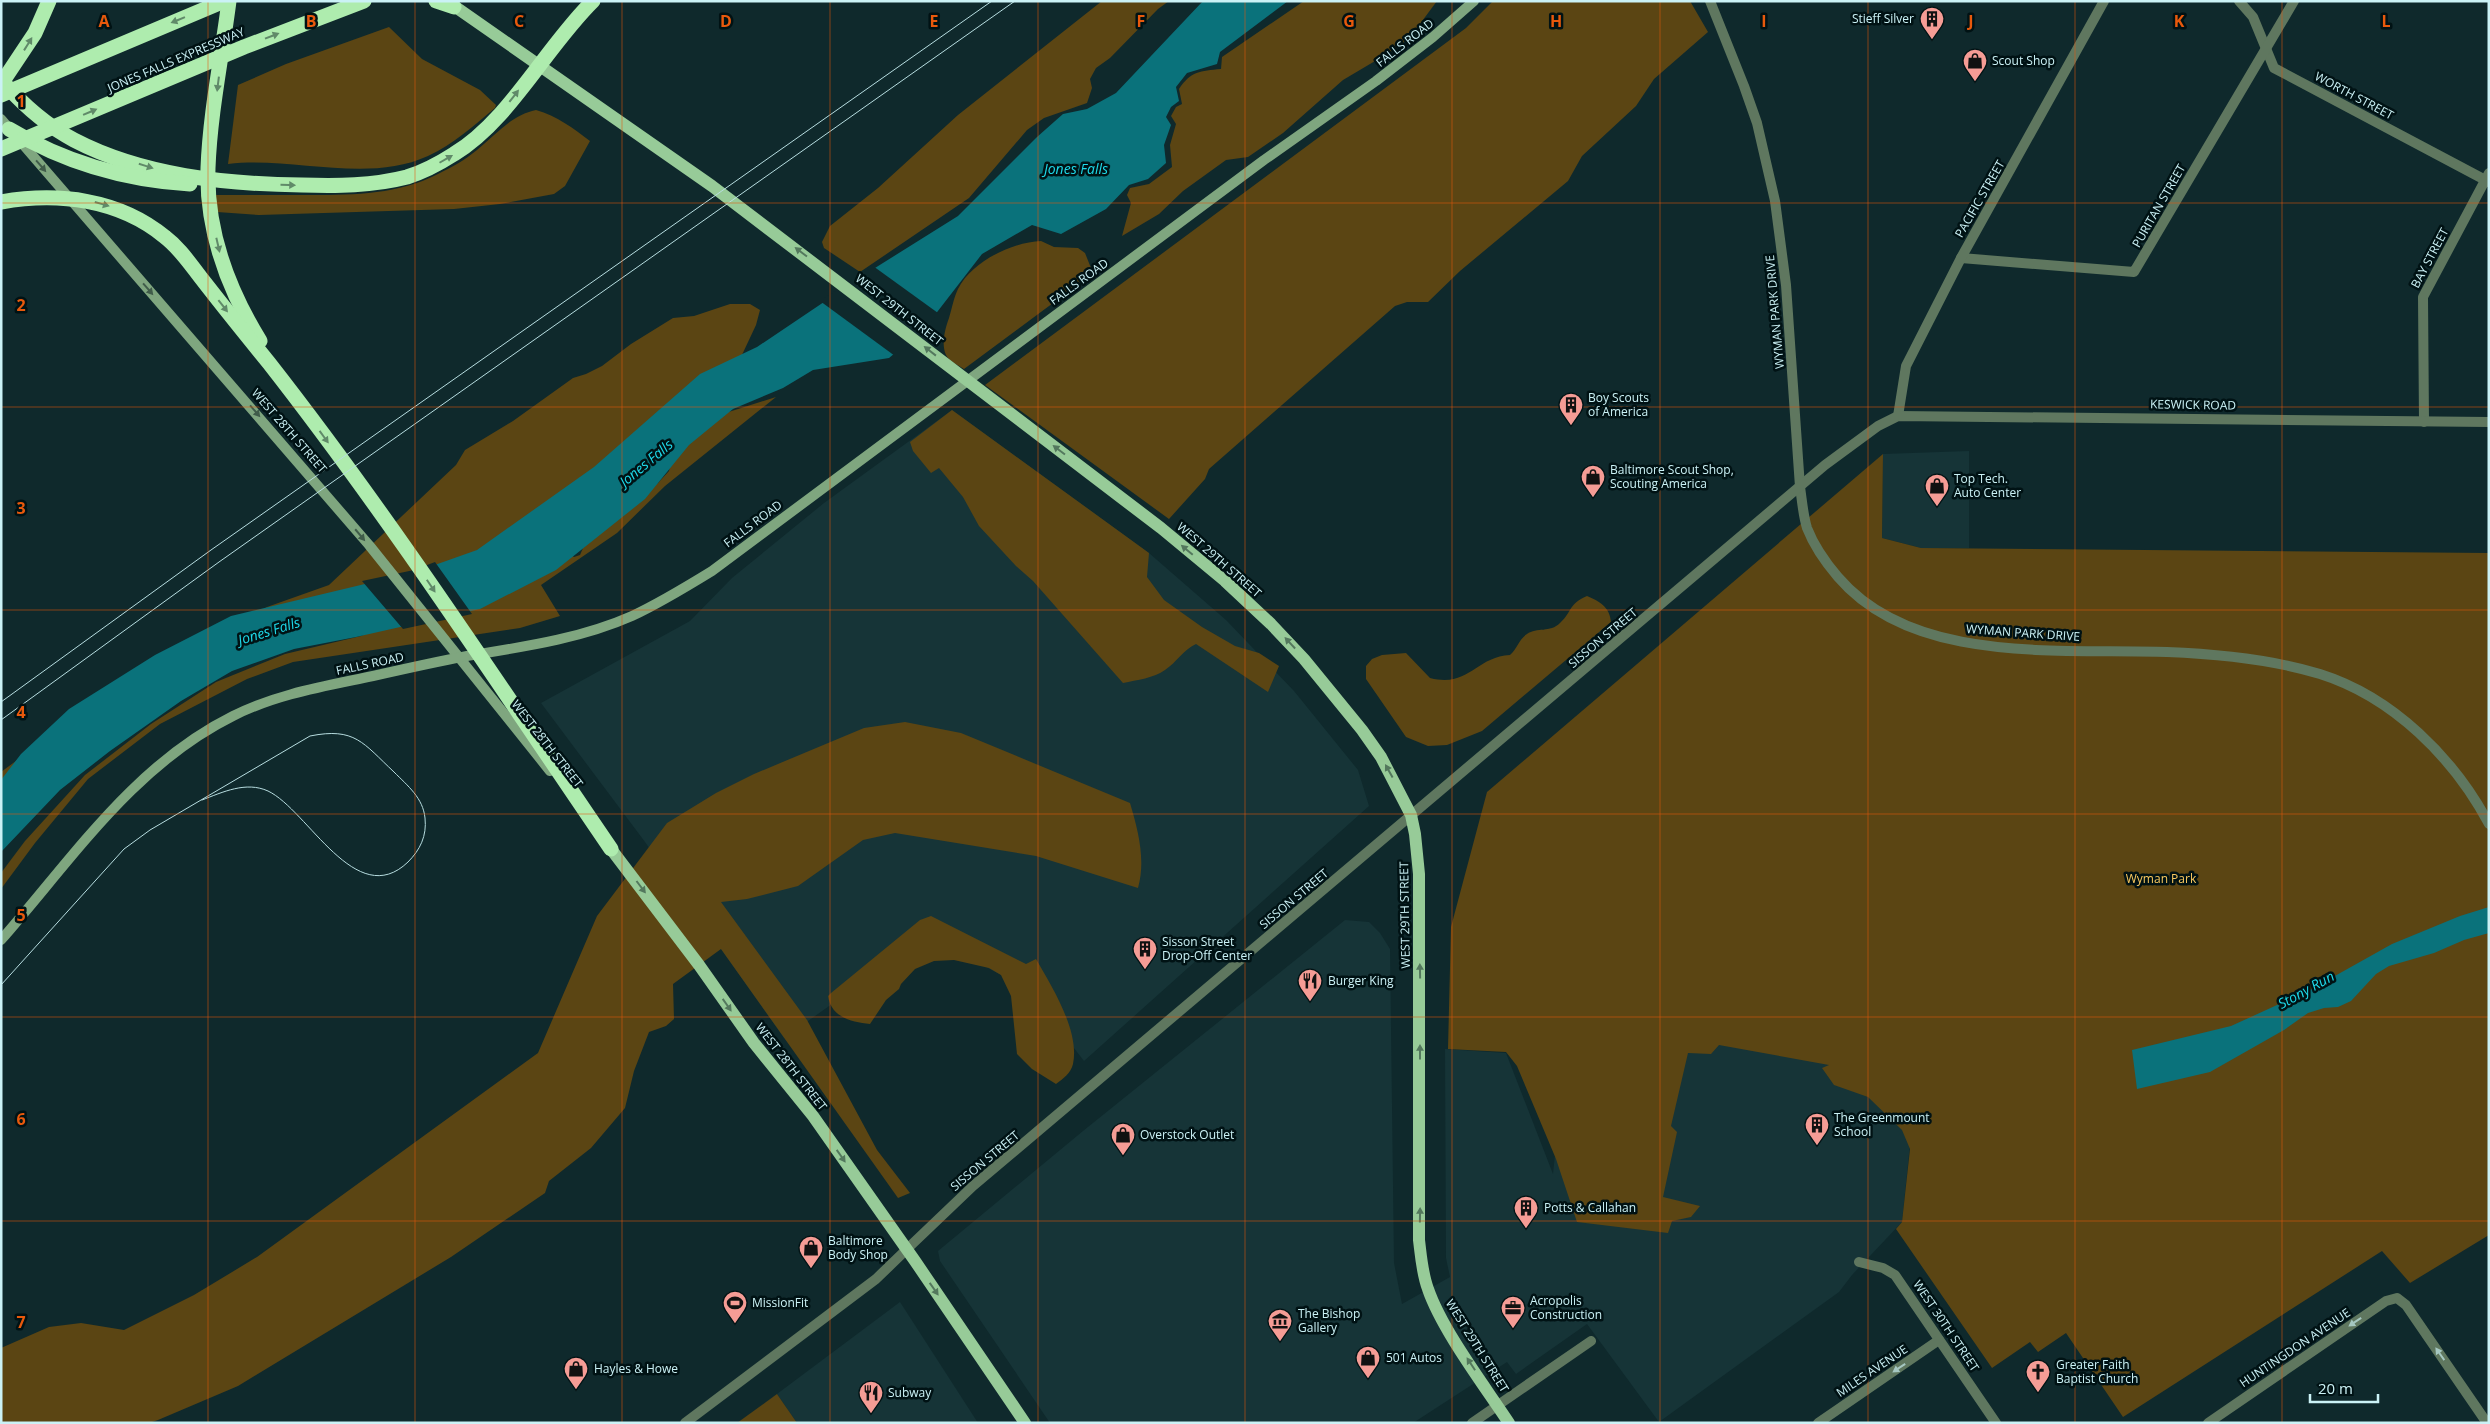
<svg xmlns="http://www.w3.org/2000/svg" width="2490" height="1424" font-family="'Open Sans',sans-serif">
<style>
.built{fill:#163437}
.green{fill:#5b4513}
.water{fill:#0a727b}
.pier{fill:#0f292c}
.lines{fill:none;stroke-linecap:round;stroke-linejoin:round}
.minor{stroke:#5f775f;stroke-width:10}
.tertiary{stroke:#5f775f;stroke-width:10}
.secondary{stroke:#7fa67f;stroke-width:10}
.primary{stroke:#97cb98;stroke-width:12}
.motorway{stroke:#aeecae;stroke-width:15}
.tram{stroke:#b7dde0;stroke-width:1}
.oneway{fill:#608a69}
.oneway2{fill:#405c4a}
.oneway3{fill:#53785d}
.oneway4{fill:#a5c7c1}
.grid{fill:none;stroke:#e8590c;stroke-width:1;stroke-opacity:0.55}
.labels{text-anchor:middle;stroke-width:5;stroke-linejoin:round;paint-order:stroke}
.poi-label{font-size:12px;fill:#cbf2f6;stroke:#001214;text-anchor:start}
.street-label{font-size:12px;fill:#cbf2f6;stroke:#001214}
.park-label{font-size:12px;fill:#faca60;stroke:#001214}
.water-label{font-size:14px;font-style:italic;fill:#1edaea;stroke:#001214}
.grid-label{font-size:16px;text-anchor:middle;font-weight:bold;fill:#e8590c;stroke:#001214;stroke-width:5;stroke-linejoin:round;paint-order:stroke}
</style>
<rect width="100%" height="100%" fill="#0f292c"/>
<!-- built -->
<g class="built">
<polygon points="952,410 1149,553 1226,620 1294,691 1358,770 1369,806 1084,1061 1029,990 928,936 784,1038 645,842 541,703 690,621 732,578 824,503"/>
<polygon points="1969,451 1969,548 1921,548 1882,538 1883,454"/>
<polygon points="1345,920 1369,922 1380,933 1390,949 1394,1263 1402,1304 1450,1277 1446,1258 1445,1049 1506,1053 1553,1174 1571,998 1892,1077 1915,1096 1902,1222 1852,1275 1839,1292 1659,1422 1587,1324 1516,1374 1507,1362 1413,1423 1050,1423 940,1261 938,1251 1083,1131"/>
<polygon points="900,1302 978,1423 797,1423 777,1394"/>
</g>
<!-- green -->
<g class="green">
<polygon points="1102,1 1169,1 1158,9 1110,58 1096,68 1090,79 1092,88 1087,103 1044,118 1027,130 969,198 860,272 824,248 822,242 830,226 878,188 958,115"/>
<path d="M1304 1H1437L1411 36 1397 48 1343 80 1283 133 1248 157 1226 160 1183 191 1159 214 1122 236 1131 203 1127 195 1130 188 1149 184 1172 167 1170 145 1176 124 1171 116 1176 107 1182 104 1179 89C1191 71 1200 71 1221 69L1222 57Z"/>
<polygon points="1493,1 1690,1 1708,32 1654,79 1636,106 1582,156 1568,181 1460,271 1428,302 1407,302 1395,306 1209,469 1205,479 1169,519 985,385 1466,28"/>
<path d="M389 27 422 59 480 90 496 105 495 108C473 126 454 144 428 156 367 184 292 156 228 164L238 85 286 64Z"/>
<path d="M536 110C557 116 573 128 590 141L565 186 554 194 500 204 454 209 259 215 203 211 201 195C234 195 267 195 300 195 348 195 395 196 438 174 452 167 465 160 477 150 496 135 511 115 536 110Z"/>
<path d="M1041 241 1054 247 1078 248 1085 253 1091 268 1080 283 964 369C958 365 949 361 946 355 941 344 945 329 949 318 952 308 954 297 958 289 972 261 1013 242 1041 241Z"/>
<polygon points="730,304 750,304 760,310 756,325 741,357 630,469 439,571 1,782 1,772 24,755 267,607 329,585 456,465 465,450 513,421 573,378 586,374 602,366 631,344 673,318 694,316"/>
<polygon points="776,397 665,486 617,533 541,585 560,616 520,628 293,662 247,679 160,724 88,779 35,843 1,889 1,873 25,841 85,775 151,724 216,682 285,654 361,636 562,548 574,557 580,555 583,548 658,483 669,471 671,460 716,416"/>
<path d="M952 410 1149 553 1147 577 1164 600 1202 627 1235 646 1259 653 1279 666 1268 692 1196 644C1183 650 1177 662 1165 670 1154 678 1137 680 1123 683L1033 581 1016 566 979 526 963 497 939 468 931 473 913 451 910 442Z"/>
<polygon points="1883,454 1882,538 1921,548 2489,553 2489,1235 2410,1283 2382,1251 2123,1417 2066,1333 2038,1352 2030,1342 1992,1368 1896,1229 1902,1222 1910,1149 1902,1130 1868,1097 1834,1085 1822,1068 1829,1065 1719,1045 1711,1054 1688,1053 1671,1126 1677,1132 1663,1197 1700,1206 1691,1217 1672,1221 1668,1233 1577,1222 1556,1159 1517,1066 1506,1052 1448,1049 1451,927 1487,792"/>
<path d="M1587 596C1599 601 1610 607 1611 622L1482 731 1447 745 1428 746 1406 737 1366 679V666L1372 659 1382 655 1406 653 1430 678C1469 688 1475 657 1510 655 1517 649 1519 639 1527 634 1537 627 1550 633 1560 623 1573 611 1568 604 1587 596Z"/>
<path d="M905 722 961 733 1130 803C1138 830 1146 860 1138 888L1036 856 895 833 863 840 798 886 747 899 721 902 807 1020 877 1150 910 1193 898 1198 721 949 673 984 674 1019 666 1026 649 1032 634 1071 625 1108 591 1148 549 1181 545 1193 451 1257 238 1386 158 1420 149 1423H1V1348L49 1327 81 1323 124 1330 194 1295 257 1257 538 1053 597 916 667 823 716 793 754 774 864 728Z"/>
<path d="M931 916 1026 964 1036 959C1052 987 1080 1031 1073 1064 1071 1073 1063 1079 1056 1084L1032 1069 1017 1054 1011 996 1001 975 989 968 954 960 934 961 915 969 901 984 899 989 886 1000 870 1024C851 1022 831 1017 828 996L831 993 920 920Z"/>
<polygon points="777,1394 797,1423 737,1423"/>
</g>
<!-- water -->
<g class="water">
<polygon points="1203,1 1288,1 1220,52 1217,64 1187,73 1176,87 1179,101 1171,107 1166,117 1171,125 1164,145 1166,163 1148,179 1129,185 1106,209 1061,234 1032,225 982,254 924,329 889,358 813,370 783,388 733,409 689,445 645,499 556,570 480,609 356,637 294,649 232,671 181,701 110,751 60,790 1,852 1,780 21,754 69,709 155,655 231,616 415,572 477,550 594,467 700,374 757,347 867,273 958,216 1037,137 1063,114 1087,109 1116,93"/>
<polygon points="2489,907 2489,933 2464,940 2434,953 2389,966 2376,974 2351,1001 2338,1007 2324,1008 2308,1013 2284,1030 2210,1072 2137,1089 2132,1050 2231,1026 2308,991 2392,944 2460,916"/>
</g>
<!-- pier -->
<g class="pier">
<polygon points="873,266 938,313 925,330 895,356 820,301"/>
<polygon points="435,562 472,614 403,629 362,581 414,570"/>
</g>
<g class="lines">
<!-- minor -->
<g class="minor">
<polyline points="1710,1 1744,86 1757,123 1775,201 1786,285 1800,487"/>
<polyline points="2239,1 2253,17 2274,68 2489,182"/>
<polyline points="1961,258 2134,272 2294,1"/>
<polyline points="1898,416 1906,366 1961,258 2104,1"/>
<polyline points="2424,422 2423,297 2489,173"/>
<polyline points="1859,1262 1883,1268 1895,1275 1996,1423"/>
<polyline points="685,1423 876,1279 907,1249"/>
<polyline points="1472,1423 1591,1341"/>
<polyline points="1818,1423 1939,1340"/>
<polyline points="2208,1423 2386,1301 2397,1298 2406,1305 2487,1423"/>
</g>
<!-- tertiary -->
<g class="tertiary">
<path d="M1800 487C1802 500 1803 515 1807 528 1814 546 1826 563 1838 577 1914 666 2062 648 2167 652 2219 654 2271 659 2320 674 2393 697 2454 758 2489 824"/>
<polyline points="907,1249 973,1186 1825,465 1878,426 1898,416 2489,422"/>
</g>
<!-- secondary -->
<g class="secondary">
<polyline points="1,119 369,545 550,771"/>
<path d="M1 940C73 858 134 765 233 716 276 694 326 686 373 676 404 669 435 662 467 656 522 647 580 639 632 616 660 603 686 587 712 571L1264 160 1376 81 1433 37 1474 1"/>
</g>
<!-- primary -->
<g class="primary">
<path d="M447 1 712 186 1161 528 1225 581 1271 624 1304 659 1362 730 1381 757 1411 815 1415 834 1419 874V1240C1421 1256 1422 1273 1428 1289 1442 1330 1484 1385 1509 1423"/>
<polyline points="611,849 699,965 754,1043 813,1116 915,1261 1025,1423"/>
</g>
<!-- motorway -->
<g class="motorway">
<path d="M229 1C222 56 210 113 208 168 206 229 228 289 260 341"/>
<polyline points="436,1 454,7"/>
<path d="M1 80C23 105 45 125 74 140 143 176 225 184 302 185 337 186 372 186 407 177 423 172 440 163 454 154 509 121 546 47 593 1"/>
<polyline points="1,84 35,33 49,1"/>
<polyline points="1,95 224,1"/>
<path d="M9 129C65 163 126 180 190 184"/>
<polyline points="1,149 244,47 364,1"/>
<path d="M1 202C58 192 119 199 165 237 181 249 192 267 205 283 226 310 247 336 269 363 391 519 499 685 611 849"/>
</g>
<!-- tram -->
<g class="tram">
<polyline points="1,702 211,550 992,1"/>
<polyline points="1,720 219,562 1015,1"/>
<path d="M1 985 124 849 150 830 310 736C355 727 363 743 394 772 408 786 423 798 425 818 427 836 420 850 408 862 356 912 308 810 268 791 246 781 223 792 202 800"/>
</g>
</g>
<!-- one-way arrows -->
<defs><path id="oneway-solid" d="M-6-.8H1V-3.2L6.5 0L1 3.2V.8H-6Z" transform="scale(1.25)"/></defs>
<g class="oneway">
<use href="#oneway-solid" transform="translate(178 20) rotate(158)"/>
<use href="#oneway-solid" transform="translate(272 36) rotate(-21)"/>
<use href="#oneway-solid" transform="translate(28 44) rotate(-58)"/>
<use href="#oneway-solid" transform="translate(218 84) rotate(97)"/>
<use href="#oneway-solid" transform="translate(514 96) rotate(-52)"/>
<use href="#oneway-solid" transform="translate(90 112) rotate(-23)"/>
<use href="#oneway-solid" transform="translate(446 159) rotate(-30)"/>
<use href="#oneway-solid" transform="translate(146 166) rotate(17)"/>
<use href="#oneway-solid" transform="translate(288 185) rotate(1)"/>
<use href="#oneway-solid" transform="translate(102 204) rotate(16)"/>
<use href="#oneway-solid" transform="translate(218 245) rotate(77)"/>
<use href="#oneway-solid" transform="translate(223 306) rotate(52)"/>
<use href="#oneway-solid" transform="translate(324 437) rotate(54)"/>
<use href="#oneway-solid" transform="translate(431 586) rotate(56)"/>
</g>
<g class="oneway2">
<use href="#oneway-solid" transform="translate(41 166) rotate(49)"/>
<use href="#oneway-solid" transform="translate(148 289) rotate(49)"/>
<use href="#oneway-solid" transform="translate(255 411) rotate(49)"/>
<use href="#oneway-solid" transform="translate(360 535) rotate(50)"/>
</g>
<g class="oneway3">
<use href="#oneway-solid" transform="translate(801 252) rotate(-143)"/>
<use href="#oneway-solid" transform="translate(930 351) rotate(-142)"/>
<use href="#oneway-solid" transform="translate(1059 450) rotate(-143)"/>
<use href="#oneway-solid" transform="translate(1187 550) rotate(-140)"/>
<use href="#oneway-solid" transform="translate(1290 643) rotate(-133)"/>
<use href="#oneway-solid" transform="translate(1389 771) rotate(-119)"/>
<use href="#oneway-solid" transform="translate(641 887) rotate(53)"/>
<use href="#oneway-solid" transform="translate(1420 971) rotate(-91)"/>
<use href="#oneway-solid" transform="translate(727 1005) rotate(55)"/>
<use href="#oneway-solid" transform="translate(1420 1052) rotate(-90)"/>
<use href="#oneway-solid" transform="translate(841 1156) rotate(55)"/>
<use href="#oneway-solid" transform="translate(1420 1215) rotate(-89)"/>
<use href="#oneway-solid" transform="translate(934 1289) rotate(55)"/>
<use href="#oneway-solid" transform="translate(1471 1364) rotate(-123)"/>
</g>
<g class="oneway4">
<use href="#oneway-solid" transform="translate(2355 1322) rotate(146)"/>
<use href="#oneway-solid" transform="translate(2440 1354) rotate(-125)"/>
<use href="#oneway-solid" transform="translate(1899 1368) rotate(146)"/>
</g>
<!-- grid -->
<path class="grid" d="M208 1V1423M415 1V1423M622 1V1423M830 1V1423M1038 1V1423M1245 1V1423M1452 1V1423M1660 1V1423M1868 1V1423M2075 1V1423M2282 1V1423M1 203H2489M1 407H2489M1 610H2489M1 814H2489M1 1017H2489M1 1221H2489"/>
<!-- icons -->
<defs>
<symbol id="building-pin" viewBox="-11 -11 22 30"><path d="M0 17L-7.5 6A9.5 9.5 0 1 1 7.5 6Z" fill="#f59c95" stroke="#001214"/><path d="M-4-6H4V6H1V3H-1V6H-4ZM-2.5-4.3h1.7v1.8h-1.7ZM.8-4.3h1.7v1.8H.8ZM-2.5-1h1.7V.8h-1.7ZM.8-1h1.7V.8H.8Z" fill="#111"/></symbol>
<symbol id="shop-pin" viewBox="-11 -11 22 30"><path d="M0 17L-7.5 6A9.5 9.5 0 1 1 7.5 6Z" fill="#f59c95" stroke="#001214"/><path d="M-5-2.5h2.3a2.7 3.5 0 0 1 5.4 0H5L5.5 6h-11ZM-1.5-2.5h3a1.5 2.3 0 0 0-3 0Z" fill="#111"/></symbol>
<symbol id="restaurant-pin" viewBox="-11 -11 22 30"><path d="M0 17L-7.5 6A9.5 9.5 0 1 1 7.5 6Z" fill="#f59c95" stroke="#001214"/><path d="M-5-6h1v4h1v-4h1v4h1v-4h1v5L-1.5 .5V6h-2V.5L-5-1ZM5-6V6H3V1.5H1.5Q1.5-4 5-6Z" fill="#111"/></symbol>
<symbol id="stadium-pin" viewBox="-11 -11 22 30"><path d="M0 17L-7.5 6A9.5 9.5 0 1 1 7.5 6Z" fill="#f59c95" stroke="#001214"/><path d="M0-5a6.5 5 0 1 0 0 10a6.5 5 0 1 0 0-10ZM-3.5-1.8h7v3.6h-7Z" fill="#111"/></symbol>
<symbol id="office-pin" viewBox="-11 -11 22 30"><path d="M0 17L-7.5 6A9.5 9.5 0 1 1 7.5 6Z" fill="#f59c95" stroke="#001214"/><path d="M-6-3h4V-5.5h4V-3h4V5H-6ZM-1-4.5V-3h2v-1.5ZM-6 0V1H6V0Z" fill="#111"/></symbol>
<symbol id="museum-pin" viewBox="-11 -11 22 30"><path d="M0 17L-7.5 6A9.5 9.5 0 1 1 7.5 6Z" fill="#f59c95" stroke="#001214"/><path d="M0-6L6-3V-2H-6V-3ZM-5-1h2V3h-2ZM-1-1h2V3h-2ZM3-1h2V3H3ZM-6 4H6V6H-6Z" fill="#111"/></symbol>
<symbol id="church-pin" viewBox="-11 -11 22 30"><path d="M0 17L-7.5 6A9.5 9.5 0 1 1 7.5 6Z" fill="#f59c95" stroke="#001214"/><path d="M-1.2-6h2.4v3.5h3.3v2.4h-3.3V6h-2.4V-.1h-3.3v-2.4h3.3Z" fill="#111"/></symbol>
</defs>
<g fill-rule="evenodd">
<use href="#building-pin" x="1918" y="5" width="28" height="38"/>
<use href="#shop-pin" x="1961" y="47" width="28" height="38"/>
<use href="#building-pin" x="1557" y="391" width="28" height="38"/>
<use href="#shop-pin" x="1579" y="463" width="28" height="38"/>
<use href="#shop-pin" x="1923" y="472" width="28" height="38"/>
<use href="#building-pin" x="1131" y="935" width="28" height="38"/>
<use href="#restaurant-pin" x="1296" y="967" width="28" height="38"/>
<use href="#building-pin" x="1803" y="1111" width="28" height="38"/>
<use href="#shop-pin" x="1109" y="1121" width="28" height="38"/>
<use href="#building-pin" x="1512" y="1194" width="28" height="38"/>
<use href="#shop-pin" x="797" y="1234" width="28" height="38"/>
<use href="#stadium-pin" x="721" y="1289" width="28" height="38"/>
<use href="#office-pin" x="1499" y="1294" width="28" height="38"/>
<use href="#museum-pin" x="1266" y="1307" width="28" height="38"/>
<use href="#shop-pin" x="1354" y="1344" width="28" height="38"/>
<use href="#shop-pin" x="562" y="1355" width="28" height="38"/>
<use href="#church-pin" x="2024" y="1358" width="28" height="38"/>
<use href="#restaurant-pin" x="857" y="1379" width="28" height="38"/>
</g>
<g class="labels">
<!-- poi labels -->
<g class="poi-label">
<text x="1914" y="23" text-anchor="end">Stieff Silver</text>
<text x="1992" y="65">Scout Shop</text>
<text x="1588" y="402">Boy Scouts<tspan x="1588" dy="14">of America</tspan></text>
<text x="1610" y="474">Baltimore Scout Shop,<tspan x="1610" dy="14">Scouting America</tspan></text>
<text x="1954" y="483">Top Tech.<tspan x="1954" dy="14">Auto Center</tspan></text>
<text x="1162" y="946">Sisson Street<tspan x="1162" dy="14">Drop-Off Center</tspan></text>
<text x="1328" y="985">Burger King</text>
<text x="1834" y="1122">The Greenmount<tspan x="1834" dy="14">School</tspan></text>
<text x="1140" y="1139">Overstock Outlet</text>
<text x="1544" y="1212">Potts &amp; Callahan</text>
<text x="828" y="1245">Baltimore<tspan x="828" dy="14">Body Shop</tspan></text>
<text x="1530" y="1305">Acropolis<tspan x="1530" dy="14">Construction</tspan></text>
<text x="752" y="1307">MissionFit</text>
<text x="1298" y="1318">The Bishop<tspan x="1298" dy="14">Gallery</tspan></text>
<text x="1386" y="1362">501 Autos</text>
<text x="2056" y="1369">Greater Faith<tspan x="2056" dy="14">Baptist Church</tspan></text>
<text x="594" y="1373">Hayles &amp; Howe</text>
<text x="888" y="1397">Subway</text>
</g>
<!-- street labels -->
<g class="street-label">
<text transform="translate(1405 43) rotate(-38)" y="4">FALLS ROAD</text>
<text transform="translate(176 60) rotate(-23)" y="4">JONES FALLS EXPRESSWAY</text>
<text transform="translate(2354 96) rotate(28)" y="4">WORTH STREET</text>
<text transform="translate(1980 199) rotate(-60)" y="4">PACIFIC STREET</text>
<text transform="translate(2159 206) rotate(-60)" y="4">PURITAN STREET</text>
<text transform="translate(2430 258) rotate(-62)" y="4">BAY STREET</text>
<text transform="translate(1079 282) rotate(-36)" y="4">FALLS ROAD</text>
<text transform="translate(899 310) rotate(38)" y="4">WEST 29TH STREET</text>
<text transform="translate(1775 312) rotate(-95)" y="4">WYMAN PARK DRIVE</text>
<text transform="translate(2193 405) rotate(1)" y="4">KESWICK ROAD</text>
<text transform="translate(289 431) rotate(49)" y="4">WEST 28TH STREET</text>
<text transform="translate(753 524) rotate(-37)" y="4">FALLS ROAD</text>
<text transform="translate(1219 560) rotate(41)" y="4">WEST 29TH STREET</text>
<text transform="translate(2023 633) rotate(4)" y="4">WYMAN PARK DRIVE</text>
<text transform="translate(1603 638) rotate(-40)" y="4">SISSON STREET</text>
<text transform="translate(370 664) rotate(-12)" y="4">FALLS ROAD</text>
<text transform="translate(547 744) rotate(52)" y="4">WEST 28TH STREET</text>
<text transform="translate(1294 899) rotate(-40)" y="4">SISSON STREET</text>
<text transform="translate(1405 915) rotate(-91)" y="4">WEST 29TH STREET</text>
<text transform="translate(791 1067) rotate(52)" y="4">WEST 28TH STREET</text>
<text transform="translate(985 1161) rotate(-40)" y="4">SISSON STREET</text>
<text transform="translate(1946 1326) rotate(56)" y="4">WEST 30TH STREET</text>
<text transform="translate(1477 1346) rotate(58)" y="4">WEST 29TH STREET</text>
<text transform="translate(2295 1348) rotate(-34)" y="4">HUNTINGDON AVENUE</text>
<text transform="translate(1872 1371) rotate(-34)" y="4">MILES AVENUE</text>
</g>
<!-- park labels -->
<g class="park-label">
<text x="2161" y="883">Wyman Park</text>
</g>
<!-- water labels -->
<g class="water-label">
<text x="1076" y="174">Jones Falls</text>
<text transform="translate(646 463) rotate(-40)" y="5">Jones Falls</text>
<text transform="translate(269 631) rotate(-17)" y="5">Jones Falls</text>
<text transform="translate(2306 990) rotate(-29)" y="5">Stony Run</text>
</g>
</g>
<g class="grid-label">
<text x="104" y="27">A</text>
<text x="311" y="27">B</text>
<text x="519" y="27">C</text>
<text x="726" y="27">D</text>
<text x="934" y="27">E</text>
<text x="1141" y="27">F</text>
<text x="1349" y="27">G</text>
<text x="1556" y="27">H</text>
<text x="1764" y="27">I</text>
<text x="1971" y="27">J</text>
<text x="2179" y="27">K</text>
<text x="2386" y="27">L</text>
<text x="21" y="107">1</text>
<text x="21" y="311">2</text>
<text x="21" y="514">3</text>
<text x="21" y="718">4</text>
<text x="21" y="921">5</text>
<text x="21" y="1125">6</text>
<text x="21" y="1328">7</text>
</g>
<!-- border -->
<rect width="2490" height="1424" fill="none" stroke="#cbf2f6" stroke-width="5"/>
<!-- scale -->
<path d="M2310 1394v8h68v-8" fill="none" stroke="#cbf2f6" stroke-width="2.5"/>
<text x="2318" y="1394" font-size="15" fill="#cbf2f6" stroke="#001214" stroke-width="4" paint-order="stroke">20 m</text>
</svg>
